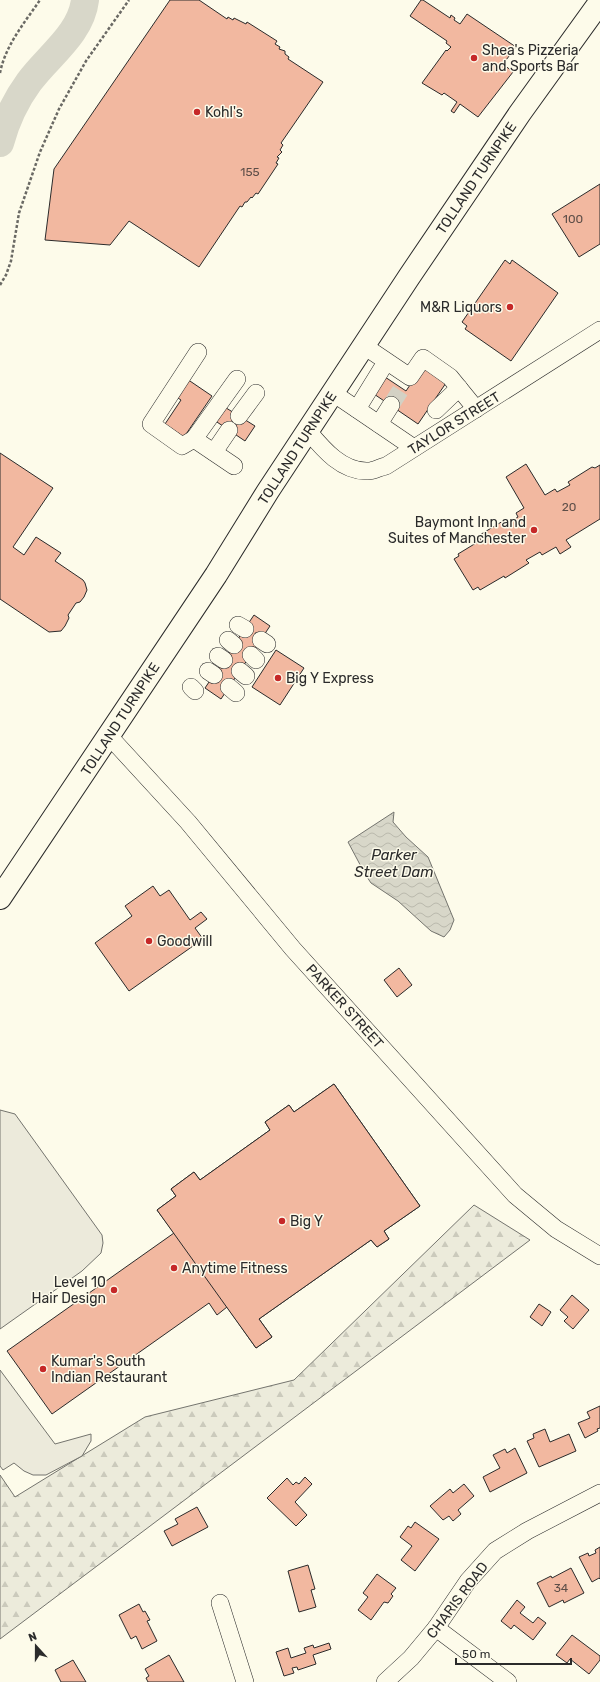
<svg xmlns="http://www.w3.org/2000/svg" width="600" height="1682" font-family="Rubik,sans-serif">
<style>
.forest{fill:url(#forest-firs);stroke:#74746e}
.parking{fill:#eceadb;stroke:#74746e}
.water{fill:url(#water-waves);stroke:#74746e}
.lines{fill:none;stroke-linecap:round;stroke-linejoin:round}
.river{stroke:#d8d7c9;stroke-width:28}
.building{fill:#f2b8a0;stroke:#2b2b2b}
.minor-tunnel{stroke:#d3d1c4;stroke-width:17;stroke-dasharray:17 8;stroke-linecap:butt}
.minor-casing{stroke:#2b2b2b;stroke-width:18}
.major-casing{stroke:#2b2b2b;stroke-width:24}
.path{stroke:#6a6964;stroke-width:2.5;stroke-dasharray:3 2;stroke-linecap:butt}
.minor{stroke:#fdfbea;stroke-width:17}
.major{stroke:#fdfbea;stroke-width:22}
.poi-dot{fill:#c62828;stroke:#fdfbea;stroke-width:1.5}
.labels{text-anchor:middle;stroke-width:3;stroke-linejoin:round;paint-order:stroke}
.number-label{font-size:12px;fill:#5d4e48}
.poi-label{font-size:14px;fill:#2b2b2b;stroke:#fdfbea;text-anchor:start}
.street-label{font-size:14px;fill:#2b2b2b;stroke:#fdfbea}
.water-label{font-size:15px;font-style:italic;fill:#2b2b2b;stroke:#fdfbea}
</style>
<defs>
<pattern id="forest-firs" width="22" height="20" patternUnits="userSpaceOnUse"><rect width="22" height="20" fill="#ecebdb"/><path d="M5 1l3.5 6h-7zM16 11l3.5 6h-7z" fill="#cbcabc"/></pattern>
<pattern id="water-waves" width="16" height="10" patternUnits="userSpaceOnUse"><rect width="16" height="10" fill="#d8d7c9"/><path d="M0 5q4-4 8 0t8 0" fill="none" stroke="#bab9ad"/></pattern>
</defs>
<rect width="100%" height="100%" fill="#fdfbea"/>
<!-- forest -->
<polygon class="forest" points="474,1205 530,1240 0,1639 0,1475 15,1497 145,1417 294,1380"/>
<!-- parking -->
<g class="parking">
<polygon points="0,1110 15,1114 102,1235 103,1243 101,1253 82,1271 0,1329"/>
<polygon points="0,1370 55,1444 91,1434 91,1441 82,1456 46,1475 33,1475 24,1471 14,1463 3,1470 0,1466"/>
</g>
<!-- water -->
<polygon class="water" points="394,812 393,822 406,837 428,857 454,920 450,930 444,937 431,931 398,901 371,883 365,874 348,842"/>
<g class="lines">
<!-- river -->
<path class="river" d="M0 143C6 121 15 101 29 82 48 56 81 34 85 0"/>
</g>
<!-- building -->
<g class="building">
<polygon points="170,0 199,0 227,19 228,17 233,20 234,18 246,24 247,22 277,41 275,44 280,47 279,49 285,51 285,54 289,57 288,59 323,82 281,143 283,145 280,150 282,152 277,157 279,158 276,163 278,164 258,194 256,193 252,198 251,197 247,202 245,202 242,207 240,206 199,267 129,221 110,245 45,240 54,169"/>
<polygon points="421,0 423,0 450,18 451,15 455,18 454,20 460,24 467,14 516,47 503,64 513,72 478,117 460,104 454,113 451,111 457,102 444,93 442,95 422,83 446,50 447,51 451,47 446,43 447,41 410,16"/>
<polygon points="600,184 600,244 579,257 552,214"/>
<polygon points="505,260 510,264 512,260 558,293 511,361 465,329 467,326 462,322"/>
<polygon points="422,367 446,383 418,424 371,392 382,375 406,391"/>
<polygon points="187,379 212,396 184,437 165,424 181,400 175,396"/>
<polygon points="223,406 255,426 245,441 214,420"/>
<polygon points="0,453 53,488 13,547 24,555 36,537 61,553 55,561 83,580 85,583 87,590 84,597 80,602 76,603 68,615 69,618 65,626 61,631 49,632 0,599"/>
<polygon points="526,464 545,495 555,489 557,492 570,485 568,482 592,467 595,468 600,465 600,519 566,540 571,547 560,554 556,547 542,555 540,552 526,560 529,563 505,578 504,576 480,590 478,587 473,590 454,559 459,556 458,554 481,540 478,536 503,521 505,525 518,517 516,513 524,508 506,477"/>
<polygon points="254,615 270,626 221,699 205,688"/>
<polygon points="276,650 304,668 280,705 252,687"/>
<polygon points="153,886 160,896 169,890 190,920 201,912 207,919 195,928 203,939 129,991 95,943 132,916 125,906"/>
<polygon points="399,968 412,985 397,997 384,980"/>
<polygon points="334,1084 420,1206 384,1231 389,1239 377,1247 371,1240 259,1319 272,1337 256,1348 227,1307 217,1315 209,1303 52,1414 7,1351 174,1233 157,1210 176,1196 171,1189 194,1172 200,1180 270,1130 265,1122 289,1105 294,1112"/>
<polygon points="334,1084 420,1206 384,1231 389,1239 377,1247 371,1240 259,1319 272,1337 256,1348 157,1210 176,1196 171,1189 194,1172 200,1180 270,1130 265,1122 289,1105 294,1112"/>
<polygon points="572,1295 589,1310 573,1329 564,1321 568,1317 560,1310"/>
<polygon points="539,1304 551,1312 542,1326 530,1317"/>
<polygon points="600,1406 600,1428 597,1429 598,1431 585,1438 578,1423 590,1418 587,1412"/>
<polygon points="545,1429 550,1442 569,1434 576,1451 539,1467 527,1441 534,1438 533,1434"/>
<polygon points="515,1448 527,1473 490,1492 483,1477 500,1468 493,1455 505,1449 507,1453"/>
<polygon points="305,1477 312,1484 295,1502 307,1515 296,1526 267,1498 287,1478 293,1485 296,1482 299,1484"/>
<polygon points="464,1484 474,1496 458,1510 461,1514 453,1521 449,1516 443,1520 430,1506 450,1489 453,1493"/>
<polygon points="197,1507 208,1527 172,1546 164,1531 178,1524 175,1519"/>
<polygon points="415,1522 439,1539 415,1571 401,1560 412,1546 400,1537 408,1526 411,1528"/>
<polygon points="600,1547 600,1579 599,1578 592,1582 579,1557 588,1553 589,1556 596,1553 595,1550"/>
<polygon points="308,1565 315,1589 311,1590 316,1607 299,1612 288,1571"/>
<polygon points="571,1568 584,1593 564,1603 563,1600 549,1607 537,1583 551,1576 552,1578"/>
<polygon points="377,1574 396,1588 391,1594 393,1596 388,1603 384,1602 371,1620 358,1610 368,1597 363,1593"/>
<polygon points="517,1600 525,1607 520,1613 533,1623 538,1617 546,1623 533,1640 514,1625 511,1629 501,1621"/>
<polygon points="139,1604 143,1612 145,1611 150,1620 147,1621 157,1641 142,1649 136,1636 131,1639 119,1615"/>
<polygon points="572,1635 600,1656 600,1660 589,1674 570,1659 567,1663 556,1655"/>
<polygon points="329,1643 331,1649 313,1655 316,1664 298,1670 297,1667 292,1668 294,1673 284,1676 276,1652 288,1648 291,1658 306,1653 304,1648 313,1645 314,1648"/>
<polygon points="169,1655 184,1682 148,1682 146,1678 149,1676 145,1669"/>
<polygon points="73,1660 86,1682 61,1682 55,1670"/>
</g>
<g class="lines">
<!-- minor-tunnel -->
<polyline class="minor-tunnel" points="391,405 402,388"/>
<defs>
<g id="minor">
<polyline points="364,346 410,377 423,358 450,377 476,409"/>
<polyline points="198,352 151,424 182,446 194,439 234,466"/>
<polyline points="333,393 414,448"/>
<polyline points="357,409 386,362"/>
<polyline points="436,410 459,388"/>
<polyline points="239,416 256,393"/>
<polyline points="379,424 391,405"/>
<path d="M308 431C323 449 342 472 368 471 374 471 380 467 386 466L600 330"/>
<polyline points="194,439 237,379"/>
<polyline points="214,452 229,430"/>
<polyline points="238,625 245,629"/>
<polyline points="228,640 234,645"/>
<polyline points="261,640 267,644"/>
<polyline points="251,655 256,660"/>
<polyline points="218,656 224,660"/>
<polyline points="208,671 214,675"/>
<polyline points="240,671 246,676"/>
<polyline points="191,687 195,691"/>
<polyline points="229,687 236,693"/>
<polyline points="109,736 188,822 293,949 515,1195 556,1229 600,1256"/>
<polyline points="220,1603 245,1682"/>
<polyline points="436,1628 508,1682"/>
<polyline points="385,1682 411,1658 436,1628 468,1581 495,1551 527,1531 600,1493"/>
</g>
<polyline id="major" points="0,898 216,575 268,491 409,277 520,113 600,2"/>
</defs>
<!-- minor casing -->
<use href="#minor" class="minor-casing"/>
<!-- major casing -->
<use href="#major" class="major-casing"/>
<!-- path -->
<g class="path">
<path d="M0 73C5 46 25 22 40 0"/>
<polyline points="0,285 6,275 11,261 19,213 40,152 59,109 86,61 129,0"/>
</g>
<!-- minor -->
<use href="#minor" class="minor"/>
<!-- major -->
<use href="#major" class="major"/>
</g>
<!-- markers -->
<g class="poi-dot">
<circle cx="474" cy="58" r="4"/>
<circle cx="197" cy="112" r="4"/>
<circle cx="510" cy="307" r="4"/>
<circle cx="534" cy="530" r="4"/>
<circle cx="278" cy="678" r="4"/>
<circle cx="149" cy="941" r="4"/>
<circle cx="282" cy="1221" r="4"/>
<circle cx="174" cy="1268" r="4"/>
<circle cx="114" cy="1290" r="4"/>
<circle cx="43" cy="1369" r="4"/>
</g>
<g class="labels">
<!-- number labels -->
<g class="number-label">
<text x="250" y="176">155</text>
<text x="573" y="223">100</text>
<text x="569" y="511">20</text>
<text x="561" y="1592">34</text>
</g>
<!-- poi labels -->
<g class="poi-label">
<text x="482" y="55">Shea's Pizzeria<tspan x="482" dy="16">and Sports Bar</tspan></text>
<text x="205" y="117">Kohl's</text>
<text x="502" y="312" text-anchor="end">M&amp;R Liquors</text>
<text x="526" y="527" text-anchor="end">Baymont Inn and<tspan x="526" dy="16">Suites of Manchester</tspan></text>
<text x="286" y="683">Big Y Express</text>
<text x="157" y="946">Goodwill</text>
<text x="290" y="1226">Big Y</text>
<text x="182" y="1273">Anytime Fitness</text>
<text x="106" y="1287" text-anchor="end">Level 10<tspan x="106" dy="16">Hair Design</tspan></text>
<text x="51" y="1366">Kumar's South<tspan x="51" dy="16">Indian Restaurant</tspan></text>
</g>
<!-- street labels -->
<g class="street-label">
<text transform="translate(476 178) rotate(-56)" y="5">TOLLAND TURNPIKE</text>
<text transform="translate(454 423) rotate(-32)" y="5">TAYLOR STREET</text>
<text transform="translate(297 448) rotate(-57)" y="5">TOLLAND TURNPIKE</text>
<text transform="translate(120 719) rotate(-57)" y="5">TOLLAND TURNPIKE</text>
<text transform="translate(345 1006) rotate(48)" y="5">PARKER STREET</text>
<text transform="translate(457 1600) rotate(-53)" y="5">CHARIS ROAD</text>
</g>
<!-- water labels -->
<g class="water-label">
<text x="394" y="860">Parker<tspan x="394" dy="17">Street Dam</tspan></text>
</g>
</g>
<!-- north arrow -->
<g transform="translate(36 1646) rotate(339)" stroke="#fdfbea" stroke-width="3" paint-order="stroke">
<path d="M0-3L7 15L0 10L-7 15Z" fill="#2b2b2b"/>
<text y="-6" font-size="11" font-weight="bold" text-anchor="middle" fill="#2b2b2b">N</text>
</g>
<!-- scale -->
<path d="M456 1658v6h115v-6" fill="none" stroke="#2b2b2b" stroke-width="2"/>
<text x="462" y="1658" font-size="12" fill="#2b2b2b" stroke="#fdfbea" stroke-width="3" paint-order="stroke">50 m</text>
</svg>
